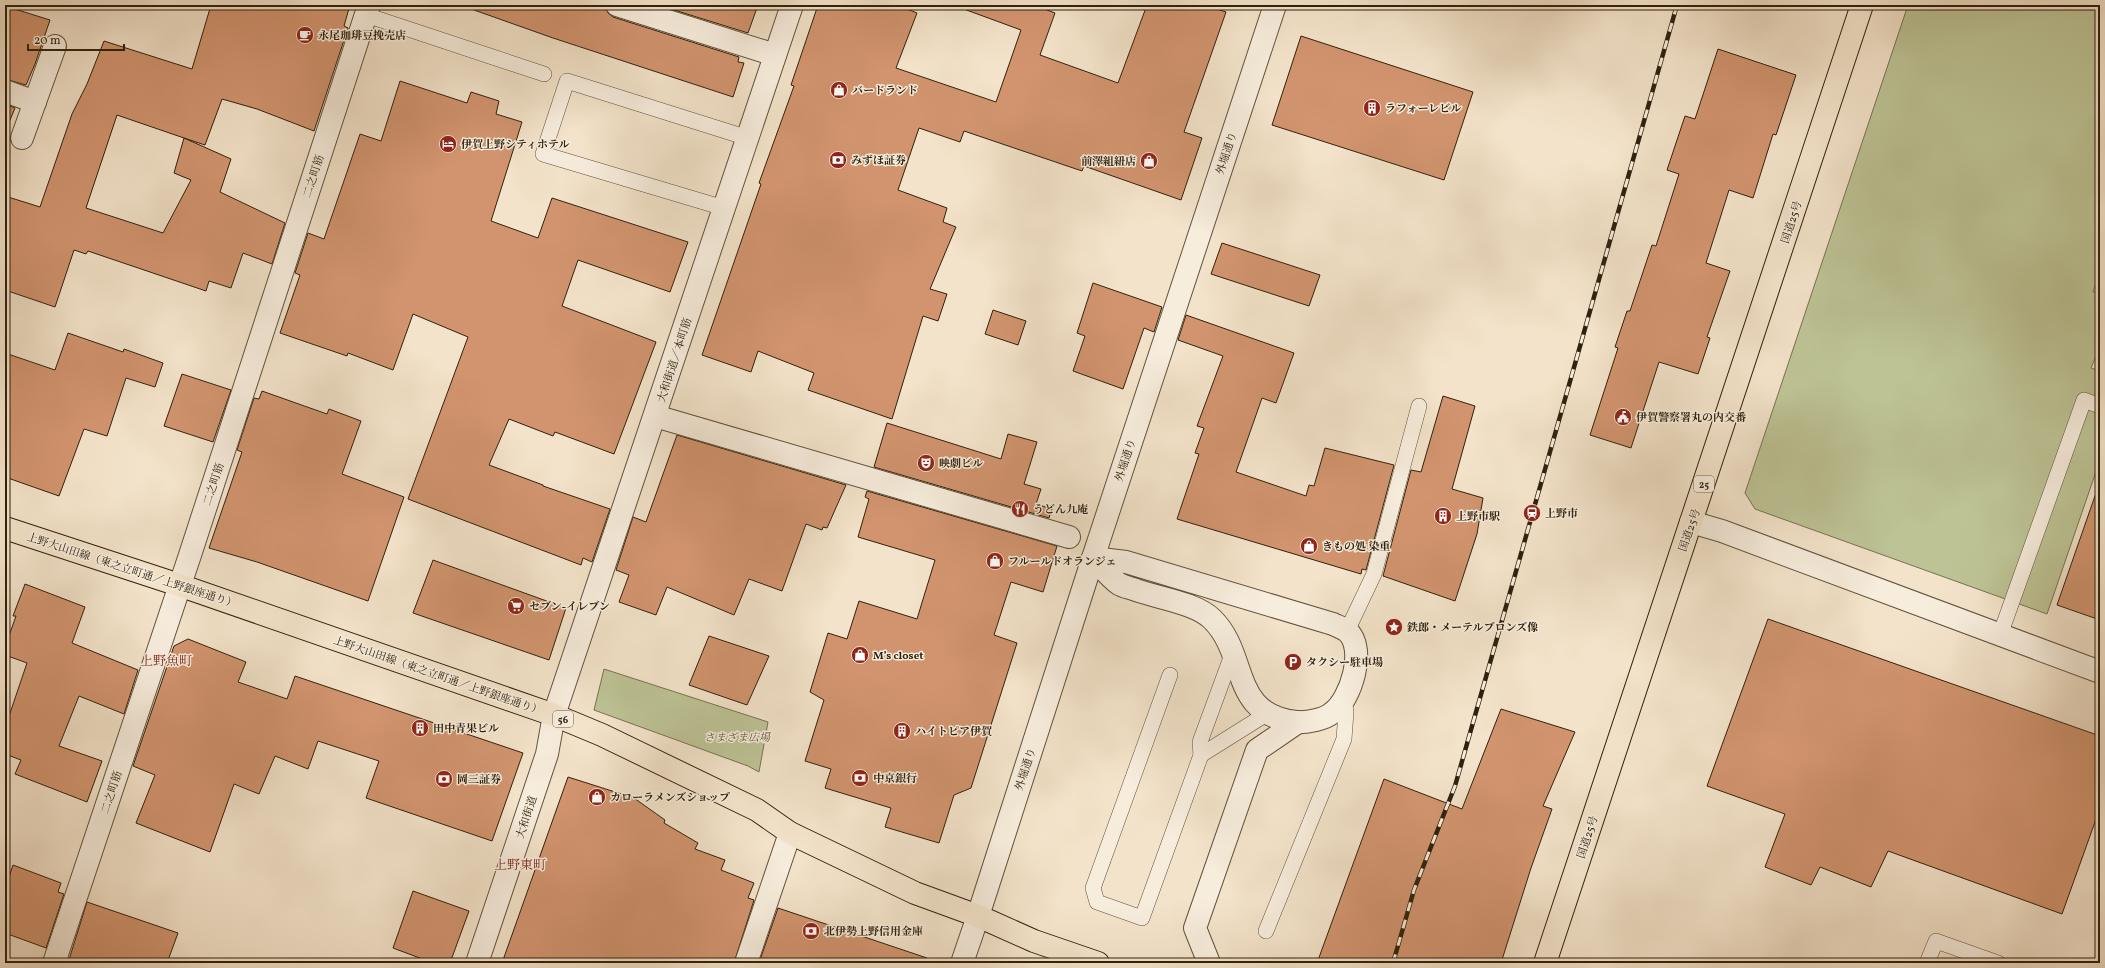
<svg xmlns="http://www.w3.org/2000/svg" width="2105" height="968" font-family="Vollkorn,'Noto Serif JP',serif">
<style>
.green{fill:#bdc395;stroke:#767250}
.building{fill:#d1946f;stroke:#30210c;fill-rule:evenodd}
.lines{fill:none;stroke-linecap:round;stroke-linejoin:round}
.service-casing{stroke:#61523c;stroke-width:16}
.pedestrian-casing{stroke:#61523c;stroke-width:24}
.minor-casing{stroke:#61523c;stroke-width:24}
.tertiary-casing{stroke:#61523c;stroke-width:24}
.primary-casing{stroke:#30210c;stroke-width:24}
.trunk-casing{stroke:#30210c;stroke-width:24}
.service{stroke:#f7eddd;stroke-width:15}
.pedestrian{stroke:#f7eddd;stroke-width:22}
.minor{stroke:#f7eddd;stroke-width:22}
.tertiary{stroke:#f7eddd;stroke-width:22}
.primary{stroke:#f3e3ca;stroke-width:22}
.trunk{stroke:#f3e3ca;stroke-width:22}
.rail-casing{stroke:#30210c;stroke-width:4.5}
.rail{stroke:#f7eddd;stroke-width:3;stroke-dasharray:9;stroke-linecap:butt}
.labels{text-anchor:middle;stroke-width:3;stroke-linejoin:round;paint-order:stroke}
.shield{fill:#f7eddd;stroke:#6c5e4b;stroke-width:1}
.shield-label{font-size:10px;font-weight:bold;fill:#30210c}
.poi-label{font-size:11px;font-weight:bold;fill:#30210c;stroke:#f7eddd;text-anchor:start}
.street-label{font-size:11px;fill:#30210c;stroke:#f7eddd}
.park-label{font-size:11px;font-style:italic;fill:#5a5235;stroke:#f7eddd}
.quarter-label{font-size:13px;fill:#7a1f14;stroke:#f7eddd}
</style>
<rect width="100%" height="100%" fill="#f3e3ca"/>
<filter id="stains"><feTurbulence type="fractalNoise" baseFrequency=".005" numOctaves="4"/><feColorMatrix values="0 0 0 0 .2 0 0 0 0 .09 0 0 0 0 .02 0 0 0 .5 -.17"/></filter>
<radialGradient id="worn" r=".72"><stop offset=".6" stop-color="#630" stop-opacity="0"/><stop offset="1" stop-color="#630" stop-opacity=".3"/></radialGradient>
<!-- green -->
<g class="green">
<polygon points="1908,5 2100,5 2100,272 2093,292 2100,293 2100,346 2091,368 2100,371 2100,460 2047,614 1755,509 1745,493"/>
<polygon points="604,669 768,722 759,772 748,766 594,710"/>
</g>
<!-- building -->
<g class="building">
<path d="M211 5H350L344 26 348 28 314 131 257 109 222 99 205 145 184 138 231 159 220 192 285 223 272 264 243 253 231 288 209 281 206 291 88 251 86 254 74 250 55 307 5 290V196L40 207 72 114 87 84 104 41 192 69ZM117 115 184 138 174 173 191 180 163 233 86 208Z"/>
<polygon points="475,5 605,5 608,13 613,17 739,57 738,62 744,63 733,97 553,38 474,10"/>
<polygon points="658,5 758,5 748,33"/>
<polygon points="818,5 897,5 917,13 896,68 996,102 1021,30 961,8 962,5 1034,5 1055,13 1040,55 1118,83 1147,5 1205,5 1226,12 1184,132 1202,138 1181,200 1084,166 1082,171 964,131 960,142 919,128 898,190 947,208 943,222 956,227 930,289 947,294 938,321 923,316 892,419 808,390 814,373 758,351 751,372 702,355 761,184 759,183 794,86 791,85"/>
<polygon points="5,6 50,20 35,64 26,85 5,79"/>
<polygon points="1301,36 1473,92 1444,180 1272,125"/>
<polygon points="1718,49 1796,75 1776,135 1773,134 1753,198 1729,190 1706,263 1730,271 1707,337 1710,338 1698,374 1659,362 1631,448 1590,435 1618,348 1615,347 1627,311 1630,311 1652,245 1656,246 1679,174 1667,170 1685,116 1695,119"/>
<polygon points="400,81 467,103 471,92 499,101 496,114 522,122 491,221 538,238 552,198 688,242 670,292 578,260 562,306 656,342 614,454 555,432 553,436 509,419 489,465 543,485 543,486 610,509 592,562 583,558 581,565 408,499 468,337 413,314 393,370 348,353 347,356 280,333 300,275 295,273 308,233 324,239 360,134 381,141"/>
<polygon points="5,104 15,108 5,132"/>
<polygon points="1222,243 1320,275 1309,306 1211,274"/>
<polygon points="1093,283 1162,307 1154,332 1144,328 1123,389 1073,371 1085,336 1077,333"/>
<polygon points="993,310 1026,321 1018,345 985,334"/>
<polygon points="1186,315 1294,353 1276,403 1262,398 1236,472 1306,496 1309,485 1314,486 1325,448 1394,465 1366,570 1362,569 1361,574 1177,519 1199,454 1195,453 1204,428 1197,426 1223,356 1178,340"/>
<polygon points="68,333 123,352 124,349 163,363 155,387 126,378 107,436 84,429 59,496 5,477 5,353 55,370"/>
<polygon points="182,374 231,390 213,442 164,426"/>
<polygon points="262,391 327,414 329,409 361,421 342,474 404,497 368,601 257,562 209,548 242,452 237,450 254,398 259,399"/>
<polygon points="1443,396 1475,406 1452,489 1483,498 1477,534 1455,601 1383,576 1411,470 1421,472"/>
<polygon points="887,423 1001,459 1008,434 1037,442 1024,484 1041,489 1036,504 1052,509 1049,518 874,467"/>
<polygon points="677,435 846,485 827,528 823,527 822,530 806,524 782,591 749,579 734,615 667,587 656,615 619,602 629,575 616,570 633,517 646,522"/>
<polygon points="867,491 1057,546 1043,592 1011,582 994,635 1017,643 971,788 954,795 939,843 885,827 891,808 825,788 831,769 805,761 824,700 810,692 828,633 847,639 859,601 917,619 935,560 858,537 869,499 865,497"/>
<polygon points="2096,493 2100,493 2100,620 2057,605"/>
<polygon points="433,560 566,608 549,660 413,613"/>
<polygon points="25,584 85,607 72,643 138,670 124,714 79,696 59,746 102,761 87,802 15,774 21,760 5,754 5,728 27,663 5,655 5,647 16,616 13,616"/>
<polygon points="1768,619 2100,736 2100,808 2062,914 1888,851 1871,887 1820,867 1811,885 1765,867 1785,814 1707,786"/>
<polygon points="709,636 769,656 747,705 689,685"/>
<polygon points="188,639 246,662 238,682 287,699 295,676 523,753 492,841 366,798 379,761 318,741 308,769 275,756 259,794 234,784 210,852 136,823 155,775 133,766 174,646"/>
<polygon points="1501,709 1575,732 1543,806 1552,809 1531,868 1501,963 1317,963 1384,779 1462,809"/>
<polygon points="568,777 634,798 665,820 664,823 698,843 695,849 725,860 721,870 754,883 748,898 754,900 734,963 502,963"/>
<polygon points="13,865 61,883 58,892 64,894 46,948 5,933 5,889"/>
<polygon points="413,891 469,911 450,963 433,963 393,948"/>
<polygon points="87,902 178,933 167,963 68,963"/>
<polygon points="778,908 927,958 926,963 759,963"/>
</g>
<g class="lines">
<defs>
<g id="service">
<polyline points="366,15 544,74"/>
<polyline points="724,208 543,154 567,81 748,138"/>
<polyline points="1347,631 1374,574 1419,406"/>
<polyline points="2000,635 2084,400 2100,406"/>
<polyline points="1233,652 1200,742 1201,755 1268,713"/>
<polyline points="1170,675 1093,888 1097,902 1142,918 1201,755"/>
<polyline points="1266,931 1344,739 1346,712 1344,699"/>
<polyline points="1927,963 1936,941 1998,963"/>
</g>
<g id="pedestrian">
<polyline points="617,5 775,55"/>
<polyline points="655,416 1069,537"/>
</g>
<g id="minor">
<polyline points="5,91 35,102"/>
<polyline points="22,138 55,46"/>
<polyline points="1691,522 1722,531 2100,672"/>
<polyline points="1093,558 1275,5"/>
<polyline points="54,963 190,555 369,5"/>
<polyline points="477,963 547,754 554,715 792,5"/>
<polyline points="746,963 790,833"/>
<polyline points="962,963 978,916"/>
</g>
<g id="tertiary">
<path d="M1093 558 1126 562 1333 624C1337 626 1343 628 1347 631 1367 648 1351 700 1332 713 1325 719 1307 723 1297 722 1229 715 1249 655 1212 619 1196 603 1158 598 1136 590 1131 588 1124 587 1119 584 1109 577 1101 566 1093 558Z"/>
<polyline points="978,916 1093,558"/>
<polyline points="1209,963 1195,928 1257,750 1298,722"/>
</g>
<polyline id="primary" points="5,528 179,585 554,715 602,735 757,810 790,833 915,893 978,916 1034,941 1098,963"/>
<polyline id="trunk" points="1545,963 1862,5"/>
</defs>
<!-- service casing -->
<use href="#service" class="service-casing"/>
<!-- pedestrian casing -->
<use href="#pedestrian" class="pedestrian-casing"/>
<!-- minor casing -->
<use href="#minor" class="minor-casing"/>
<!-- tertiary casing -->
<use href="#tertiary" class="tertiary-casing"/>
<!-- primary casing -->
<use href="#primary" class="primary-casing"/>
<!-- trunk casing -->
<use href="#trunk" class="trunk-casing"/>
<!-- service -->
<use href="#service" class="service"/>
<!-- pedestrian -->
<use href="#pedestrian" class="pedestrian"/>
<!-- minor -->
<use href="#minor" class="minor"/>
<!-- tertiary -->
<use href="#tertiary" class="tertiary"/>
<!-- primary -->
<use href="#primary" class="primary"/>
<!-- trunk -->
<use href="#trunk" class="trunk"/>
<defs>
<polyline id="rail" points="1393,963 1414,890 1455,786 1677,5"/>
</defs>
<!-- rail casing -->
<use href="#rail" class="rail-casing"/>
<!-- rail -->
<use href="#rail" class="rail"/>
</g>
<!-- icons -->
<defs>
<symbol id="cafe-disc" viewBox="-11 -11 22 22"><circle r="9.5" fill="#8f2418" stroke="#f7eddd"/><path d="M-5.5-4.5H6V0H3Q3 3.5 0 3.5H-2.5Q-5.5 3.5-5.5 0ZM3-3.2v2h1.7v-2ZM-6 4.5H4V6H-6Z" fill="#fff"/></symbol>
<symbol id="shop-disc" viewBox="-11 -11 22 22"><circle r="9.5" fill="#8f2418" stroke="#f7eddd"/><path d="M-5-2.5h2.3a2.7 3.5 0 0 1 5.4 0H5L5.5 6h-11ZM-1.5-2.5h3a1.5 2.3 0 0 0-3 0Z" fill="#fff"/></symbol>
<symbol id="building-disc" viewBox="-11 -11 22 22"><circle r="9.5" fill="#8f2418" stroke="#f7eddd"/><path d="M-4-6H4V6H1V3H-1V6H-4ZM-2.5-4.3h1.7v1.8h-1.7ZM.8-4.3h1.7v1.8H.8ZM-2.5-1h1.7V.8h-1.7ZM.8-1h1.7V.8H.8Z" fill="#fff"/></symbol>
<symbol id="hotel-disc" viewBox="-11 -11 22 22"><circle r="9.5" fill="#8f2418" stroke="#f7eddd"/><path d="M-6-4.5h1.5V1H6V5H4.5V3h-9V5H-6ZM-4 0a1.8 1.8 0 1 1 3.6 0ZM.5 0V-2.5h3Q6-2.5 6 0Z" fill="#fff"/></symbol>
<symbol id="bank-disc" viewBox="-11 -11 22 22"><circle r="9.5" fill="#8f2418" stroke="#f7eddd"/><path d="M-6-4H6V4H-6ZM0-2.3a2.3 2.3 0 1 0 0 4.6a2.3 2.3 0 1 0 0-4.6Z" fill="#fff"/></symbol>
<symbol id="civic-disc" viewBox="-11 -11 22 22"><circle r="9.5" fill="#8f2418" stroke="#f7eddd"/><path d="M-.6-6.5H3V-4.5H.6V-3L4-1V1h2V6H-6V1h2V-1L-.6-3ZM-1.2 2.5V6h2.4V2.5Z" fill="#fff"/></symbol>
<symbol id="theatre-disc" viewBox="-11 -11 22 22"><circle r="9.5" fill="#8f2418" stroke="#f7eddd"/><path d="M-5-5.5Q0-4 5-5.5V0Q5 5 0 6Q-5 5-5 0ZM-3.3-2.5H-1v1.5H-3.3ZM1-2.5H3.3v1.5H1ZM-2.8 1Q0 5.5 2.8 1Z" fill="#fff"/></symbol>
<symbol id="restaurant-disc" viewBox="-11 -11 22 22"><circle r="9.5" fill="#8f2418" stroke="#f7eddd"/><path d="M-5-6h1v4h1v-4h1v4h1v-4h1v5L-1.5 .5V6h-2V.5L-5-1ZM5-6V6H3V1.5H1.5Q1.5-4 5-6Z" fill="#fff"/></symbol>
<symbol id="station-disc" viewBox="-11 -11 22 22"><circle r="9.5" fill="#8f2418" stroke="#f7eddd"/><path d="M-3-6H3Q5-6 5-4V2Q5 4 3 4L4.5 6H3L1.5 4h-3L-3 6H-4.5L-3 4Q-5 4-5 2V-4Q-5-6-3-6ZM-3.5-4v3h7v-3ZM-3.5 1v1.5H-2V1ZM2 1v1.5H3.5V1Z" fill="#fff"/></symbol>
<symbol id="supermarket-disc" viewBox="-11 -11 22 22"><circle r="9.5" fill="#8f2418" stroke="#f7eddd"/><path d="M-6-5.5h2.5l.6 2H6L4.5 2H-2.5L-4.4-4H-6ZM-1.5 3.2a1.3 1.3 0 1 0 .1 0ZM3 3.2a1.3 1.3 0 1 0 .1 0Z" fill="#fff"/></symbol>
<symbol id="sight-disc" viewBox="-11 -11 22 22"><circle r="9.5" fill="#8f2418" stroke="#f7eddd"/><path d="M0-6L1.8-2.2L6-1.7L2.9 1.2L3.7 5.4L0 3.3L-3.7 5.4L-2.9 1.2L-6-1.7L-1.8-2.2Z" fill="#fff"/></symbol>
<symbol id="parking-disc" viewBox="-11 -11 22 22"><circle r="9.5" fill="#8f2418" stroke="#f7eddd"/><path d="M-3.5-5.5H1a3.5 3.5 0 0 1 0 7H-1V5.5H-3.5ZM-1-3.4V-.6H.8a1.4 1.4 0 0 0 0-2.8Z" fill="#fff"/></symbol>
</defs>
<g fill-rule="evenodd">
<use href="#cafe-disc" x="295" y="25" width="20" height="20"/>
<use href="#shop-disc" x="829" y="80" width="20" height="20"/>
<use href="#building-disc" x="1362" y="98" width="20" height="20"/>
<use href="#hotel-disc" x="438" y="134" width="20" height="20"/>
<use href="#bank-disc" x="828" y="150" width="20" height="20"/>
<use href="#shop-disc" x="1139" y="151" width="20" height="20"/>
<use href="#civic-disc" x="1613" y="407" width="20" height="20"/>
<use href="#theatre-disc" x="916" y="453" width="20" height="20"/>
<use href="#restaurant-disc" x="1010" y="499" width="20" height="20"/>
<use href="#station-disc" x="1522" y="503" width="20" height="20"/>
<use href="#building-disc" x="1433" y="506" width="20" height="20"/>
<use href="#shop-disc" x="1299" y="536" width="20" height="20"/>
<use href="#shop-disc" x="985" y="551" width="20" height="20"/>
<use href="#supermarket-disc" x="506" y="596" width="20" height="20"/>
<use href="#sight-disc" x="1384" y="617" width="20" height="20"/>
<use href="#shop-disc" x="850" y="645" width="20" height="20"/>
<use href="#parking-disc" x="1283" y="652" width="20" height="20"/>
<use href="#building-disc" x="410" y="718" width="20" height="20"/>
<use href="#building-disc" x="892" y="721" width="20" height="20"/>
<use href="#bank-disc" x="850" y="768" width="20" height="20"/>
<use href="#bank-disc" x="434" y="769" width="20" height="20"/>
<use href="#shop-disc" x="587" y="787" width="20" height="20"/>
<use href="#bank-disc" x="801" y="921" width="20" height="20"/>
</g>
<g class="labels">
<!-- shield labels -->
<g class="shield">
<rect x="1694" y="476" width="20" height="16" rx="3"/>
<rect x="553" y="711" width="20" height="16" rx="3"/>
</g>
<g class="shield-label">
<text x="1704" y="488">25</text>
<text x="563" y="723">56</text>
</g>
<!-- poi labels -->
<g class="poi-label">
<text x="318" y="39">永尾珈琲豆挽売店</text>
<text x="852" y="94">バードランド</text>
<text x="1385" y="112">ラフォーレビル</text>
<text x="461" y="148">伊賀上野シティホテル</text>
<text x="851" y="164">みずほ証券</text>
<text x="1136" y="165" text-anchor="end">前澤組紐店</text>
<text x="1636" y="421">伊賀警察署丸の内交番</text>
<text x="939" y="467">映劇ビル</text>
<text x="1033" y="513">うどん九庵</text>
<text x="1545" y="517">上野市</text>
<text x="1456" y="520">上野市駅</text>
<text x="1322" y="550">きもの処 染重</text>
<text x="1008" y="565">フルールドオランジェ</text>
<text x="529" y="610">セブン-イレブン</text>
<text x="1407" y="631">鉄郎・メーテルブロンズ像</text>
<text x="873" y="659">M’s closet</text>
<text x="1306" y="666">タクシー駐車場</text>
<text x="433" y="732">田中青果ビル</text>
<text x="915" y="735">ハイトピア伊賀</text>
<text x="873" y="782">中京銀行</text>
<text x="457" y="783">岡三証券</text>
<text x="610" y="801">カローラメンズショップ</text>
<text x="824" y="935">北伊勢上野信用金庫</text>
</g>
<!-- street labels -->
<g class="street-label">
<text transform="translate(1226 153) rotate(-72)" y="4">外堀通り</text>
<text transform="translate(313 176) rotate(-72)" y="4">二之町筋</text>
<text transform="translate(1791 222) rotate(-72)" y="4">国道25号</text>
<text transform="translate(674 360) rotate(-72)" y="4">大和街道／本町筋</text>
<text transform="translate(1125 460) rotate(-72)" y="4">外堀通り</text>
<text transform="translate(213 484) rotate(-72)" y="4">二之町筋</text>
<text transform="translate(1689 530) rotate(-71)" y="4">国道25号</text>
<text transform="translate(132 570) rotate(18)" y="4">上野大山田線（東之立町通／上野銀座通り）</text>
<text transform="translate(438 675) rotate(19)" y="4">上野大山田線（東之立町通／上野銀座通り）</text>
<text transform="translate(1025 769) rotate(-72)" y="4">外堀通り</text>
<text transform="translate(111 792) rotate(-72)" y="4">二之町筋</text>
<text transform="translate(526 817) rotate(-72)" y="4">大和街道</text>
<text transform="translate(1587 837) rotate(-72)" y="4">国道25号</text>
</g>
<!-- park labels -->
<g class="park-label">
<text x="737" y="741">さまざま広場</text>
</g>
<!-- quarter labels -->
<g class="quarter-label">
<text x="166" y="665">上野魚町</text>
<text x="520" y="869">上野東町</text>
</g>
</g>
<!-- margin -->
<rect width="2105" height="968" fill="none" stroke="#f3e3ca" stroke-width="20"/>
<rect x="6" y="6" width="2093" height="956" fill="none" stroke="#30210c" stroke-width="2"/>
<rect x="10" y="10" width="2085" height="948" fill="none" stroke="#30210c"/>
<!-- scale -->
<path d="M28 44v6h96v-6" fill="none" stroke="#30210c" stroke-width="2"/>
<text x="34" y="44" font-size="12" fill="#30210c" stroke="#f7eddd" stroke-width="3" paint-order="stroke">20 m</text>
<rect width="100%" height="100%" filter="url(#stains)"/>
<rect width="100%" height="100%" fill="url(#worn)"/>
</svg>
